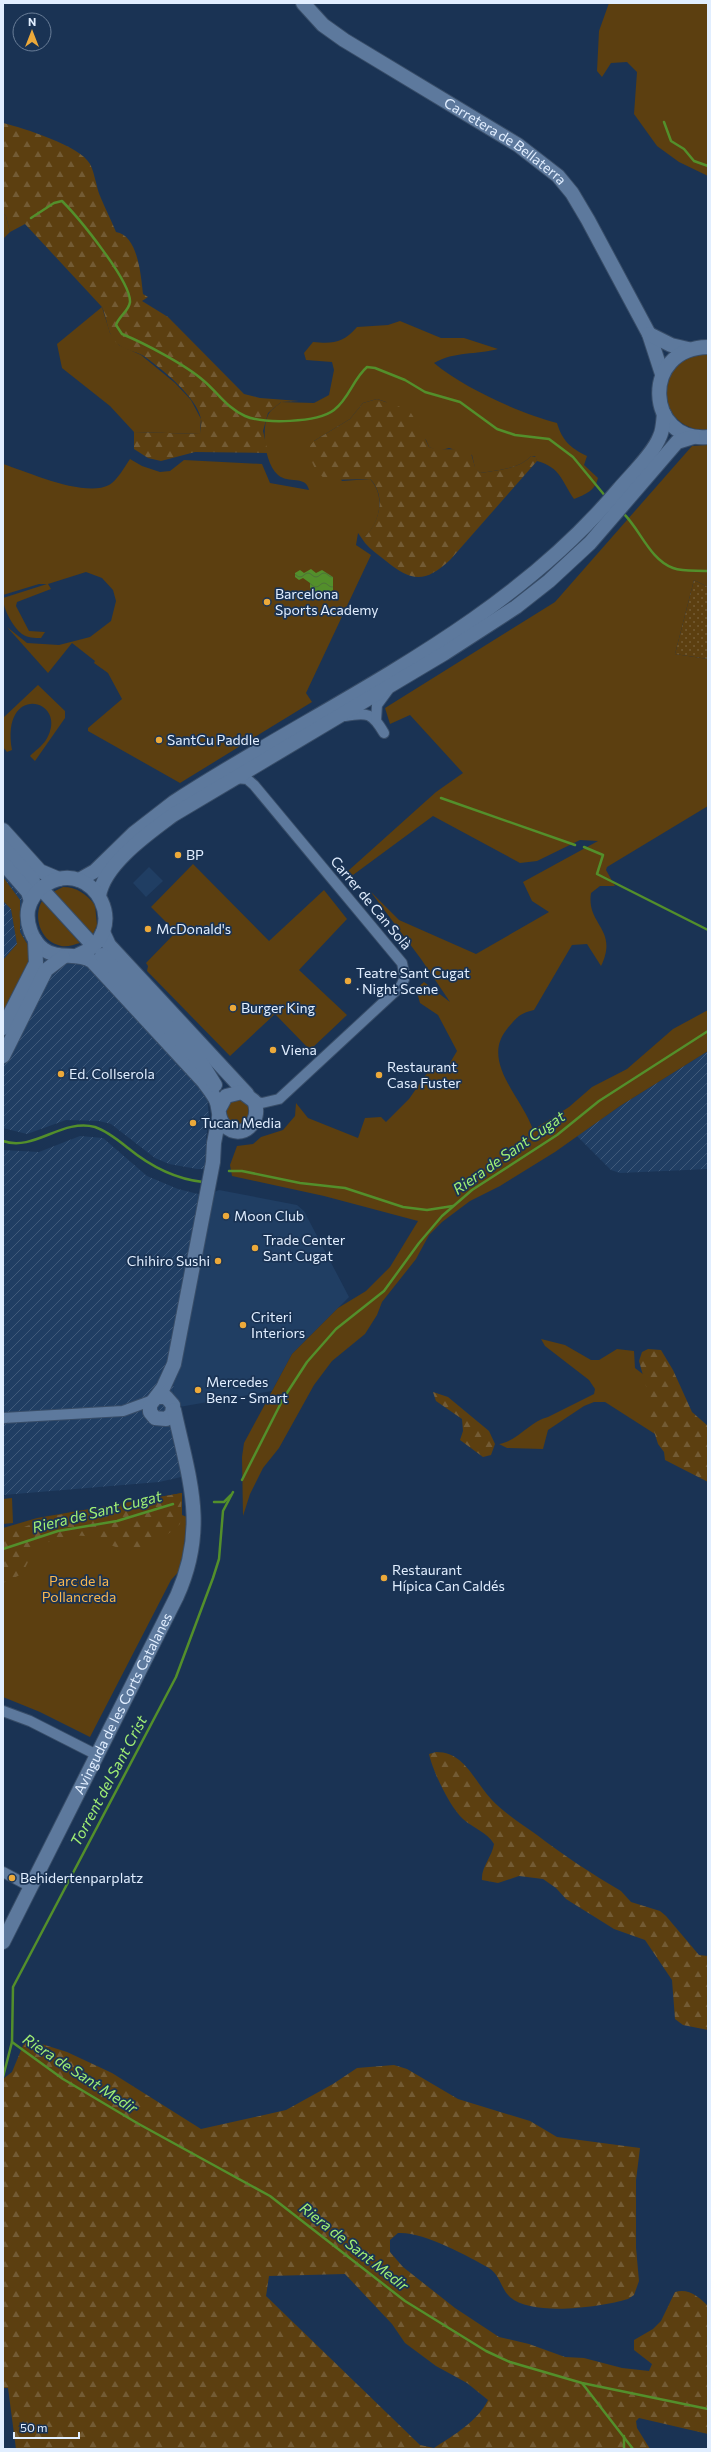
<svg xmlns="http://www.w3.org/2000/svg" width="711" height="2452" font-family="Commissioner,sans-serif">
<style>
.built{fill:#203e63}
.industrial{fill:url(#industrial-furrows)}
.green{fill:#5c3f10}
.forest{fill:url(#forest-firs);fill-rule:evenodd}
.garden{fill:url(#garden-dots)}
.water{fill:url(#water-waves)}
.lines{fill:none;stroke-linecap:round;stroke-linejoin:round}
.stream{stroke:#538f2b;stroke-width:2.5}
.street-casing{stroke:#384d68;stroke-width:12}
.secondary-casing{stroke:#384d68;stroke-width:16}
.street{stroke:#5d799d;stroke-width:10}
.secondary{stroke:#5d799d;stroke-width:14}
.poi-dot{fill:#eca93a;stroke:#1a3354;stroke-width:1.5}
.labels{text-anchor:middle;stroke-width:3.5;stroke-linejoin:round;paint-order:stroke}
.street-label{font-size:14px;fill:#e1eeff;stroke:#1a3354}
.poi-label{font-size:14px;fill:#e1eeff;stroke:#1a3354;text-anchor:start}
.park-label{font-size:14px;fill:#fab74e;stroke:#1a3354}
.water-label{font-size:15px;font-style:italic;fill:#a1f074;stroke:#1a3354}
</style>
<defs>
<pattern id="industrial-furrows" width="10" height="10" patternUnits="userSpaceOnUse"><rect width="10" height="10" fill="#203e63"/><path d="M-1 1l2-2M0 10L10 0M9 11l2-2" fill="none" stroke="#405a7a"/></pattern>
<pattern id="forest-firs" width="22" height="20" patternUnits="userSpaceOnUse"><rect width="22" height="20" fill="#5c3f10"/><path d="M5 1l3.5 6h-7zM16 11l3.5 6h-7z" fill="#735b34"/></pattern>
<pattern id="garden-dots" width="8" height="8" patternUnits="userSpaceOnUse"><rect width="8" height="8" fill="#5c3f10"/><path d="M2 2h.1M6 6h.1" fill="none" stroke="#735b34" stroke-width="1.8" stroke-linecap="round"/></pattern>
<pattern id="water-waves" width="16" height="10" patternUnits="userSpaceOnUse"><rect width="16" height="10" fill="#538f2b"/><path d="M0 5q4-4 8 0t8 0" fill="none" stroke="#4d7238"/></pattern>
</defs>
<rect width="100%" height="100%" fill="#1a3354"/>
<!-- built -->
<g class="built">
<polygon points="149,867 163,881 146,897 133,883"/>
<polygon points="219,1190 297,1205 304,1211 349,1297 292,1354 272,1391 179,1407 173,1405 174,1377 206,1196"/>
</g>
<!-- industrial -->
<g class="industrial">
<polygon points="3,863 28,892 28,910 40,945 78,955 207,1094 209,1119 206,1137 212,1169 197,1169 169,1164 155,1158 111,1124 99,1121 66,1120 27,1134 3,1128"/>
<polygon points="708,1051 708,1169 620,1173 611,1170 577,1136 620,1106"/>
<polygon points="80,1136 103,1138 147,1176 178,1189 206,1196 174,1377 173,1405 169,1419 190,1475 159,1482 3,1495 3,1150 39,1152"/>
</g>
<!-- green -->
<g class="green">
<polygon points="609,3 708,3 708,176 679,162 657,146 634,114 637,72 627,62 611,63 602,77 597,71 599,31"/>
<polygon points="3,213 6,216 10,232 3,239"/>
<polygon points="102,307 110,333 119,345 141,355 175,383 191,400 201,419 200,434 134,432 110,406 62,368 57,344"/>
<path d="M400 321 441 338H464L498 349C476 355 455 351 434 363 464 388 519 413 557 423 562 440 570 448 587 456L584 465 598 478C595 491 586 494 574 499 561 480 561 468 537 461L535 456H531C520 469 497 470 480 473L475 468 472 455 449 448 438 451 429 447 426 440 386 402 377 399 363 403 350 419 314 441 342 481 370 479C386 496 380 522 365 537V543L358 533 356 545 371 555 306 693 312 702 180 783 88 731V728L122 699 108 673 94 663 95 661 72 643 48 673 7 627 27 643 59 645 90 637 111 621 116 601 113 590 102 578 86 572 48 584 51 589 17 602 16 606 29 631 45 632 41 638C35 638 27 638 22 634 13 627 3 609 3 598L47 584H39L3 595V464C28 472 85 498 109 485 117 481 125 466 130 459L142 466 160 472 170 471 184 460 262 464 270 483 309 490C306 475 288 484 278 475 265 464 261 430 268 415 270 410 277 406 281 402L314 403 329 395 334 370 332 362 306 360 304 353 313 342C333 344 343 343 357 327L388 325Z"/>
<path d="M708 354V430C663 432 650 374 687 357 693 355 702 355 708 354Z"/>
<path d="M708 445V587L694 580 675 654 708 659V806L607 867 606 870 615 886H600L591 893C586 925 619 929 601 966L587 944 572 945 534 1010C520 1013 516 1018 507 1029 480 1062 523 1098 533 1130L569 1107 592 1087 627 1069 673 1029 708 1010V1051L620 1106 555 1152 500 1186 470 1201 442 1222 429 1235 416 1259 382 1302 377 1315 365 1334 332 1361 314 1385 279 1448 263 1468 250 1494 243 1516 242 1457 244 1443 292 1354 338 1308 366 1291 390 1267 418 1221 324 1196 232 1176 230 1165 237 1146 253 1144 261 1137 283 1130 295 1116 296 1103 308 1118 358 1138 365 1118 381 1117 386 1122 409 1099 432 1066 444 1073 457 1051 438 1015 420 1003 416 989 424 982 450 1002 421 959 370 891 399 920 476 954 549 912 532 901 523 882 598 841 580 840 537 861 520 863 433 816 353 875 348 871 436 792 463 773 410 715 390 724 385 708 555 602 692 446Z"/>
<path d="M38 685 65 711V718L35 761 30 756C35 751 42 746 46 740 71 699 0 681 12 750L7 752 3 747V718Z"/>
<polygon points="193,864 269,941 324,890 347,919 299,970 347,1015 310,1050 275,1014 230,1056 147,971 148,966 146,963 176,932 151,907"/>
<polygon points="3,877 20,900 20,932 29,947 30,960 3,1014 3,960 17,944 11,909 3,901"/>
<path d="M63 887C77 887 86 894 95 905L97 925 93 934 53 892Z"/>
<path d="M42 901 80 943C73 945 65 948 58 945 40 940 33 916 42 901Z"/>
<path d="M240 1098 250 1107 249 1120 237 1126 226 1120C225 1105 226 1103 240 1098Z"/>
<path d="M541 1339 565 1345 591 1360H599L617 1349 634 1351 635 1368 648 1378 655 1434 605 1402H594L584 1406 548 1430 543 1449 507 1448 499 1444C518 1441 530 1421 548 1417L594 1394 595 1389 589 1380 545 1346Z"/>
<polygon points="182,1493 182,1515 187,1517 182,1568 171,1580 90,1737 40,1712 3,1697 3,1528 37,1518"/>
<polygon points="12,1498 13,1523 3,1524 3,1499"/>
</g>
<!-- forest -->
<g class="forest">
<path d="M3 123C23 128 81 146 90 164 95 174 96 186 100 196 105 208 111 220 116 232 138 235 141 276 143 294L148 297 142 301 168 317 244 394 260 398 299 401 281 402 268 413 263 431 268 453 195 452 161 461 148 458 134 449V432L200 434C200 430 202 424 201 419 198 398 159 366 142 355 135 351 125 350 119 345 107 336 108 320 102 307L25 224 10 232 6 216 3 213Z"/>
<path d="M377 399 409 410 418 424 429 447C442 452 455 447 470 450L475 467 480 473C497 470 520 469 531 456L536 457 537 461 450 560C425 583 412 582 386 561 379 555 371 550 365 543V537C379 522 387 496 370 479L327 480C315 473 309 460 310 446L314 441 350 419 363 403Z"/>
<polygon points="648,1349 661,1350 673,1370 692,1412 708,1426 708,1482 665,1460 664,1452 658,1444 648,1412 649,1397 639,1361 642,1352"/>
<polygon points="433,1392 448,1397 489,1431 495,1444 491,1455 483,1457 460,1440 463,1431 462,1419 436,1401"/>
<path d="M182 1493 180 1524C159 1542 142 1557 113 1546 102 1542 95 1537 84 1536 67 1534 52 1541 36 1546L22 1574 3 1583V1535L53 1516Z"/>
<path d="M436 1752C465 1752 474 1781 491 1799 504 1813 522 1824 537 1835 563 1855 592 1874 621 1891L631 1902 660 1911 666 1916 699 1955 708 1956V2030L683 2025 675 2019 672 1980 645 1940 614 1929 566 1899 556 1888 543 1879 519 1876 498 1883 482 1880C481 1867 492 1857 494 1844 487 1832 473 1828 463 1819 450 1807 433 1772 429 1754Z"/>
<path d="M32 2041 67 2052 112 2073 201 2129 286 2110 333 2084 357 2068 394 2065 407 2069 458 2099 530 2121 557 2137 640 2148 636 2180V2248L639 2281 634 2295 628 2299C602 2307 532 2317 510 2297 501 2289 500 2275 489 2268 468 2256 422 2231 398 2233L390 2240V2252L403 2267 455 2308 499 2337 529 2344 565 2357 584 2358 622 2368 649 2371 652 2364 634 2350V2340L653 2329 661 2321 675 2292C689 2288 699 2297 708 2306V2434L639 2418 636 2421 637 2428 650 2449H16L8 2388H3V2079L12 2072 24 2043ZM345 2274 392 2324 405 2343 436 2366 467 2383 488 2400C478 2421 454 2435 434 2448L420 2445 266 2296 269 2276Z"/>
</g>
<!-- garden -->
<polygon class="garden" points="694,580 708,587 708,659 675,654"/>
<!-- water -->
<polygon class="water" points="311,569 316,573 322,570 333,577 333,590 321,596 310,588 310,583 303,578 299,580 295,577 295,573 300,570 304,573"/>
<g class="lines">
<!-- stream -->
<g class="stream">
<polyline points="664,122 671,141 684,149 694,161 708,166"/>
<path d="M31 218 54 203 62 201C78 217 131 281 130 302 129 311 119 316 116 325L122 334C144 343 186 365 204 381 218 393 227 408 245 416 264 424 317 423 334 410 349 399 353 379 367 367L375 368 405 380 425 392 460 402 497 429 515 435 549 439 573 457 606 497"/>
<path d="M623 513C640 529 650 560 673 568 684 572 697 570 708 571"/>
<polyline points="441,798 575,845"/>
<polyline points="584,847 603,855 597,874 708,930"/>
<path d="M3 1141C34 1152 62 1118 95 1127 107 1131 118 1140 128 1148 150 1166 175 1179 203 1182"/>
<polyline points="229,1171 242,1171 300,1183 345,1188 403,1207 427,1210 453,1206"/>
<polyline points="242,1480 283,1399 307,1362 336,1329 384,1291 419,1243 442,1216 472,1190 557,1135 599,1101 708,1031"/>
<polyline points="214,1502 224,1502 231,1495"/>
<polyline points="3,1549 58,1531 117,1521 173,1504"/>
<polyline points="12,2042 63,2079 137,2123 270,2196 405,2301 486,2351 510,2362 582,2383 708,2409"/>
<polyline points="3,2077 12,2042 13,1987 176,1677 213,1578 219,1559 223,1511 233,1492"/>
<polyline points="582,2383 633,2449"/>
<polyline points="624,2436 624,2449"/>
</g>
<defs>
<g id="street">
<path d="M345 716C368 712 372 713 384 733"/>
<polyline points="376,720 377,705 388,690"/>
<polyline points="235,778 247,779 254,785 402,963 405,977 401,986 279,1099 262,1103 254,1101"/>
<polyline points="3,1418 123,1411 153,1400"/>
<polyline points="3,1711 30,1721 97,1755"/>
<polyline points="3,1872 31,1887"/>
</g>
<g id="secondary">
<path id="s1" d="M303 3 323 25 344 40 518 145 558 176 572 193 588 220 649 334 662 374"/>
<polyline points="649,334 671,345 688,349"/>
<path d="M708 347C640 348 646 443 708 437"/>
<polyline points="3,830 40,871 59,879"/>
<polyline points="3,847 33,880"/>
<polyline points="3,863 28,892 31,901"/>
<path d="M79 880 95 871 134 833 174 802C326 703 500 631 619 489 631 475 654 453 660 436 663 430 663 421 664 414"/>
<polyline points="46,894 88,940"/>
<path d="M99 896C104 864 149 833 173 815L445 653 516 607 549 581 590 543 677 442 693 437"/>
<polyline points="103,932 109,945 247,1094"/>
<path d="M78 955C134 933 94 856 47 884 38 889 30 899 28 910 26 924 32 940 43 949 59 961 76 951 92 961L204 1082C208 1088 213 1094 216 1100 220 1109 217 1119 225 1126 242 1142 263 1121 254 1101L242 1092 226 1096 219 1109"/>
<polyline points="102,955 202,1064 215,1085"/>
<polyline points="3,1028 36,963 35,940"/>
<polyline points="3,1056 46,970 63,957"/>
<polyline points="156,1397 166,1397 173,1405 172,1414 166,1419 155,1418 150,1412 150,1405 163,1388 174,1364 213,1162 214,1143 219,1117"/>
<path id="s2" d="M3 1942 177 1596C208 1527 189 1479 174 1410"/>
</g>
</defs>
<!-- street casing -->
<use href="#street" class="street-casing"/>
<!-- secondary casing -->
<use href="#secondary" class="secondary-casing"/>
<!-- street -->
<use href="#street" class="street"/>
<!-- secondary -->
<use href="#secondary" class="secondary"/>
</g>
<!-- markers -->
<g class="poi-dot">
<circle cx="267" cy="602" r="4"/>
<circle cx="159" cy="740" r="4"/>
<circle cx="178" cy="855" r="4"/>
<circle cx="148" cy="929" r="4"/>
<circle cx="348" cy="981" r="4"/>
<circle cx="233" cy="1008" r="4"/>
<circle cx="273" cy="1050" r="4"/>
<circle cx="61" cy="1074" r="4"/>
<circle cx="379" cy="1075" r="4"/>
<circle cx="193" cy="1123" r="4"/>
<circle cx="226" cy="1216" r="4"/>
<circle cx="255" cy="1248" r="4"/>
<circle cx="218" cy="1261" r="4"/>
<circle cx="243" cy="1325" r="4"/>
<circle cx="198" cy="1390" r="4"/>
<circle cx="384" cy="1578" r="4"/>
<circle cx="12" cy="1878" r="4"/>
</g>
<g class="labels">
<!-- street labels -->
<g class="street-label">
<text dy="5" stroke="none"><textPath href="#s1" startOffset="246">Carretera de Bellaterra</textPath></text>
<text transform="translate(371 903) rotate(50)" y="5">Carrer de Can Solà</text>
<text dy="5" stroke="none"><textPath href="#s2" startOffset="267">Avinguda de les Corts Catalanes</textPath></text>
</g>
<!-- poi labels -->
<g class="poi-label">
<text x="275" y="599">Barcelona<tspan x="275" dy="16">Sports Academy</tspan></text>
<text x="167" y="745">SantCu Paddle</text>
<text x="186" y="860">BP</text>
<text x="156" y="934">McDonald's</text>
<text x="356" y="978">Teatre Sant Cugat<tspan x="356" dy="16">· Night Scene</tspan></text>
<text x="241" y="1013">Burger King</text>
<text x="281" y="1055">Viena</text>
<text x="387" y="1072">Restaurant<tspan x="387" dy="16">Casa Fuster</tspan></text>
<text x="69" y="1079">Ed. Collserola</text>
<text x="201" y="1128">Tucan Media</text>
<text x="234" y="1221">Moon Club</text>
<text x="263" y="1245">Trade Center<tspan x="263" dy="16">Sant Cugat</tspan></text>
<text x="210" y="1266" text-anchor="end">Chihiro Sushi</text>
<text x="251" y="1322">Criteri<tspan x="251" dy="16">Interiors</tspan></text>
<text x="206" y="1387">Mercedes<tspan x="206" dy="16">Benz - Smart</tspan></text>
<text x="392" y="1575">Restaurant<tspan x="392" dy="16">Hípica Can Caldés</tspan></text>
<text x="20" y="1883">Behidertenparplatz</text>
</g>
<!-- park labels -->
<g class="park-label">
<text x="79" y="1586">Parc de la<tspan x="79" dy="16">Pollancreda</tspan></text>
</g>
<!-- water labels -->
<g class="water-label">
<text transform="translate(509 1153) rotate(-35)" y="5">Riera de Sant Cugat</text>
<text transform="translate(97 1512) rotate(-14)" y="5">Riera de Sant Cugat</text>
<text transform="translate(109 1781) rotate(-62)" y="5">Torrent del Sant Crist</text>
<text transform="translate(80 2074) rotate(33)" y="5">Riera de Sant Medir</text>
<text transform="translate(354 2247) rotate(38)" y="5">Riera de Sant Medir</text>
</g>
</g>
<!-- border -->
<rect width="711" height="2452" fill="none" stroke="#e1eeff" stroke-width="8"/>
<!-- north arrow -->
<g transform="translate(32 32)"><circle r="19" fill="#1a3354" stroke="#6a7e98"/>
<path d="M0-3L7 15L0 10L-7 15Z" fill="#eca93a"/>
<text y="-6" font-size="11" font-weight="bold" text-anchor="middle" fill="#e1eeff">N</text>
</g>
<!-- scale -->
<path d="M14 2432v6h65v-6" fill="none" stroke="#e1eeff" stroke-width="2"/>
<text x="20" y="2432" font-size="12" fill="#e1eeff" stroke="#1a3354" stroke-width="3" paint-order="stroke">50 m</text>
</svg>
